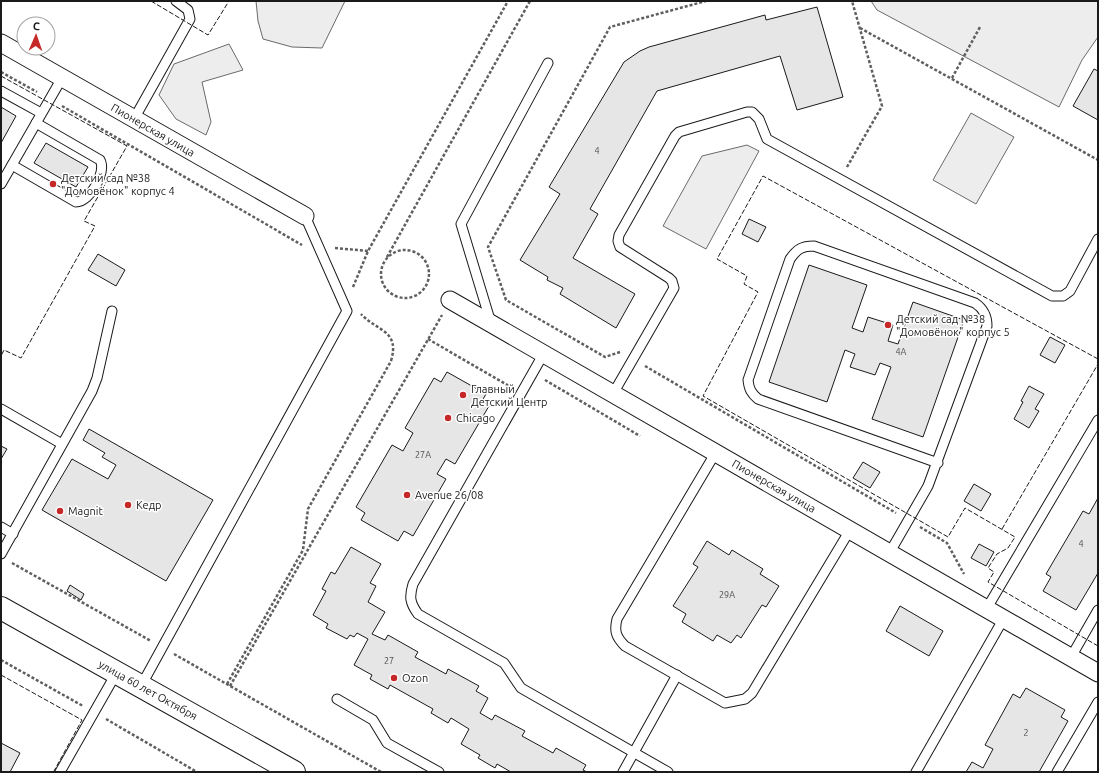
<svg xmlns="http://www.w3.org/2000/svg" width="1099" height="773" font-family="Ubuntu,sans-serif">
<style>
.green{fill:#ededed;stroke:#6a6a6a}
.building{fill:#e6e6e6;stroke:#1a1a1a}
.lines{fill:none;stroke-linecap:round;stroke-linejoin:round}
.lane-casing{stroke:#1a1a1a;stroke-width:11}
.street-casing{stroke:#1a1a1a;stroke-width:19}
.secondary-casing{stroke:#1a1a1a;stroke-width:24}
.path{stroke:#5f5f5f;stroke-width:2.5;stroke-dasharray:3 2;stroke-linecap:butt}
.lane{stroke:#fff;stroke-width:9}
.street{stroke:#fff;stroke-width:17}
.secondary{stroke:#fff;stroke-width:22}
.fence{stroke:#1a1a1a;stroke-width:1;stroke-dasharray:5 2;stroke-linecap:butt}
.poi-dot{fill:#c62828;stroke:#fff;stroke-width:1.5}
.labels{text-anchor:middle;stroke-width:3;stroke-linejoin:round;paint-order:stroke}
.number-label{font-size:9px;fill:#4d4d4d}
.street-label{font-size:11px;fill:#1a1a1a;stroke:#fff}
.poi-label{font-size:11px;fill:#1a1a1a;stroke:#fff;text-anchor:start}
</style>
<rect width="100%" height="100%" fill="#fff"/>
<!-- green -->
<g class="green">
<polygon points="256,1 345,1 322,48 292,47 263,39 258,21"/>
<polygon points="871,1 1098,1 1098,37 1082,60 1059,107 877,10"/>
<polygon points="229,44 243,70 202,82 211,122 206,135 176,119 159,95 174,64"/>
<polygon points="971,113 1014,137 976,204 933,180"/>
<polygon points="747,145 759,151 706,249 663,226 702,156"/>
</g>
<!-- building -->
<g class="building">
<polygon points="817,7 843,97 797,110 780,56 657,91 590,209 598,214 573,258 635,294 616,328 560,294 563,288 547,280 548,277 520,260 560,194 549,187 624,62 640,51 649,47 765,15 766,20"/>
<polygon points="1094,69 1098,71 1098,120 1073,106"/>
<polygon points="1,107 16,116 1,143"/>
<polygon points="46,143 88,167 76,187 34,163"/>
<polygon points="749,219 766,227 758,242 742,234"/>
<polygon points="98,254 125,270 116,286 88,270"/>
<polygon points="809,265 867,285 852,328 863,332 868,317 893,325 888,341 898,344 913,302 964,320 923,437 872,419 891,367 880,363 875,375 850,367 855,354 845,350 827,402 769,382"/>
<polygon points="1050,337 1065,345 1055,363 1040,355"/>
<polygon points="447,372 486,394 482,401 489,406 455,464 446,459 437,474 446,479 413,536 404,531 398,541 361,520 365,513 356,507 392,445 403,451 413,433 405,428 434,378 441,382"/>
<polygon points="1029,386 1044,394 1035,409 1039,411 1029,428 1014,419 1023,402 1021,401"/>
<polygon points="89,429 213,500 166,581 42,510 72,459 108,479 116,465 102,457 105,453 83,440"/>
<polygon points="1,446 7,449 1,459"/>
<polygon points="863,462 880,472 870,488 853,478"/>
<polygon points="974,484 991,494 981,511 964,501"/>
<polygon points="1098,498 1098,573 1076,610 1043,591 1051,577 1046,574 1083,511 1089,514"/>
<polygon points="707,541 729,555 732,550 763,569 760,574 779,586 766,607 762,605 741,638 737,635 731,643 717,635 713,641 682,622 686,614 673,606 698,567 693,564"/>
<polygon points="979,544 994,552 986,566 971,558"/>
<polygon points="351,547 381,564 370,583 376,586 368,602 385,612 372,634 385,640 388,635 418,652 415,657 446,674 448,669 479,686 476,691 488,698 480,713 492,720 495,715 525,731 522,736 553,753 556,748 586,765 583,770 587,772 511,772 497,764 495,768 478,758 480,755 461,744 469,729 451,718 448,723 431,713 433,709 390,685 388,689 370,679 372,675 354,665 368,639 357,633 354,637 350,635 347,639 326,628 328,624 313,615 326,591 322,589 331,572 335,574"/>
<polygon points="70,585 84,594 81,600 67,591"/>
<polygon points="900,606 943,631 929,656 886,631"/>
<polygon points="1026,688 1065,710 1061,717 1068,721 1039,772 966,772 972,762 983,768 993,749 985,745 1013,694 1020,698"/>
<polygon points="1,743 20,753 10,772 1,772"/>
</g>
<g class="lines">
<defs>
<g id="lane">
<polyline points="1,91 41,113"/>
<polyline points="134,119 190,19 188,10 176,1"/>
<path d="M12 165 76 202C90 202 107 172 100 160L36 123"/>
<polyline points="1,184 62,78"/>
<polyline points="491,323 461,224 548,63"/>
<path d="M544 353 413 584C409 597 410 603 418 614L504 663 521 688 668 772"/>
<polyline points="614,392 674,288 672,281 669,278 620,247 618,241 619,235 675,136 679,132 747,112 752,112 759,119 767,139 1052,296 1063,296 1070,291 1098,239"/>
<polyline points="1,409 62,444"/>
<path d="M716 452 617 619C614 631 616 637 625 646L725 703 745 699 752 693 850 530"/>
<polyline points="1,527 13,534"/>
<path d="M890 552 928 486 987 326C987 316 984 309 975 303L814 246C802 246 797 249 790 259L748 380C749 389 751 393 758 399L938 463"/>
<polyline points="1,554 92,391 97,378 112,311"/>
<polyline points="987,608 1098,420"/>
<polyline points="1071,657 1098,610"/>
<polyline points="141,686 347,311 305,216"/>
<polyline points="337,699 373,720 387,743 439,772"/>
<polyline points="60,772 117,672"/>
<polyline points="623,772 677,675"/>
<polyline points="916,772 1004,618"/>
<polyline points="1057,772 1098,702"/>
</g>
<g id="street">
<polyline points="1,43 305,216"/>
<polyline points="450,300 1098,673"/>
</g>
<polyline id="secondary" points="1,608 294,772"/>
</defs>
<!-- lane casing -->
<use href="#lane" class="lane-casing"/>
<!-- street casing -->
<use href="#street" class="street-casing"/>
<!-- secondary casing -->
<use href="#secondary" class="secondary-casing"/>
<!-- path -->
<g class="path">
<polyline points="860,28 1098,160"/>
<polyline points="1,72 37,92"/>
<polyline points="952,78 980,27"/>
<polyline points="62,106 302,245"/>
<polyline points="847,167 882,106 852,1"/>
<polyline points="335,248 368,251"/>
<circle cx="405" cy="274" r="24"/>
<polyline points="387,257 530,1"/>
<polyline points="353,287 368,251 508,1"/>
<polyline points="428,339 509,386"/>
<polyline points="620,352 605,357 506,300 488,247 610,27 706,1"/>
<polyline points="645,366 896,513"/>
<polyline points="545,380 640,436"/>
<polyline points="920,527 947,543 964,574"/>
<polyline points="12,563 151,641"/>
<polyline points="174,654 381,772"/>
<polyline points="1,660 83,706"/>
<path d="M227 684 303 550 308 509 391 361C400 330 378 332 361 314"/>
<polyline points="230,686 442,315"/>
<polyline points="106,719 197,772"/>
</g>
<!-- lane -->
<use href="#lane" class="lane"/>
<!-- street -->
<use href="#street" class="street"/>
<!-- secondary -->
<use href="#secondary" class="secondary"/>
<!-- fence -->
<g class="fence">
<polyline points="151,1 208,35 229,1"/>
<polyline points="1,76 127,146 84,221 95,226 21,358 4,350 1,356"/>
<polyline points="1098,359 763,176 717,259 747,276 744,284 758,292 703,396 948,537 965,508 1015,537 1008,548 997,554 988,568 994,572 988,582 1098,646"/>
<polyline points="1002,529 1098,364"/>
<polyline points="1,675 82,720 54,771 56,772"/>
</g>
</g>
<!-- markers -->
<g class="poi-dot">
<circle cx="53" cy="184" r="4"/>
<circle cx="888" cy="325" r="4"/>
<circle cx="463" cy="395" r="4"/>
<circle cx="448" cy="418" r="4"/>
<circle cx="407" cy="495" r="4"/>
<circle cx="128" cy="505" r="4"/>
<circle cx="60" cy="511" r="4"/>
<circle cx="394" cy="678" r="4"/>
</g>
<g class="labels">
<!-- number labels -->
<g class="number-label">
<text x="597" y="154">4</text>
<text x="901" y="355">4А</text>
<text x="423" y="458">27А</text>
<text x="1081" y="547">4</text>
<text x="727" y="598">29А</text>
<text x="389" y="664">27</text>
<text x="1026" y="736">2</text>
</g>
<!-- street labels -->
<g class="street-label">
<text transform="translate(153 130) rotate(30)" y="4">Пионерская улица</text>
<text transform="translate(774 486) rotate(30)" y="4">Пионерская улица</text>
<text transform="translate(148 690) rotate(29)" y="4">улица 60 лет Октября</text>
</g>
<!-- poi labels -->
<g class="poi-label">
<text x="61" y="182">Детский сад №38<tspan x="61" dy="13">"Домовёнок" корпус 4</tspan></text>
<text x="896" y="323">Детский сад №38<tspan x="896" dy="13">"Домовёнок" корпус 5</tspan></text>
<text x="471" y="393">Главный<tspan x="471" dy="13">Детский Центр</tspan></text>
<text x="456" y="422">Chicago</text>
<text x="415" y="499">Avenue 26/08</text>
<text x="136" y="509">Кедр</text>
<text x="68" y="515">Magnit</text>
<text x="402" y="682">Ozon</text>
</g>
</g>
<!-- border -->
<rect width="1099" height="773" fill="none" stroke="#1a1a1a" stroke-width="4"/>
<!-- north arrow -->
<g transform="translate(36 36) rotate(2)"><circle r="19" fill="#ffffff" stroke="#a3a3a3"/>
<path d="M0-3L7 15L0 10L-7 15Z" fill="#c62828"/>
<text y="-6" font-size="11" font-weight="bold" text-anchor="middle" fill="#1a1a1a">С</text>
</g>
</svg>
